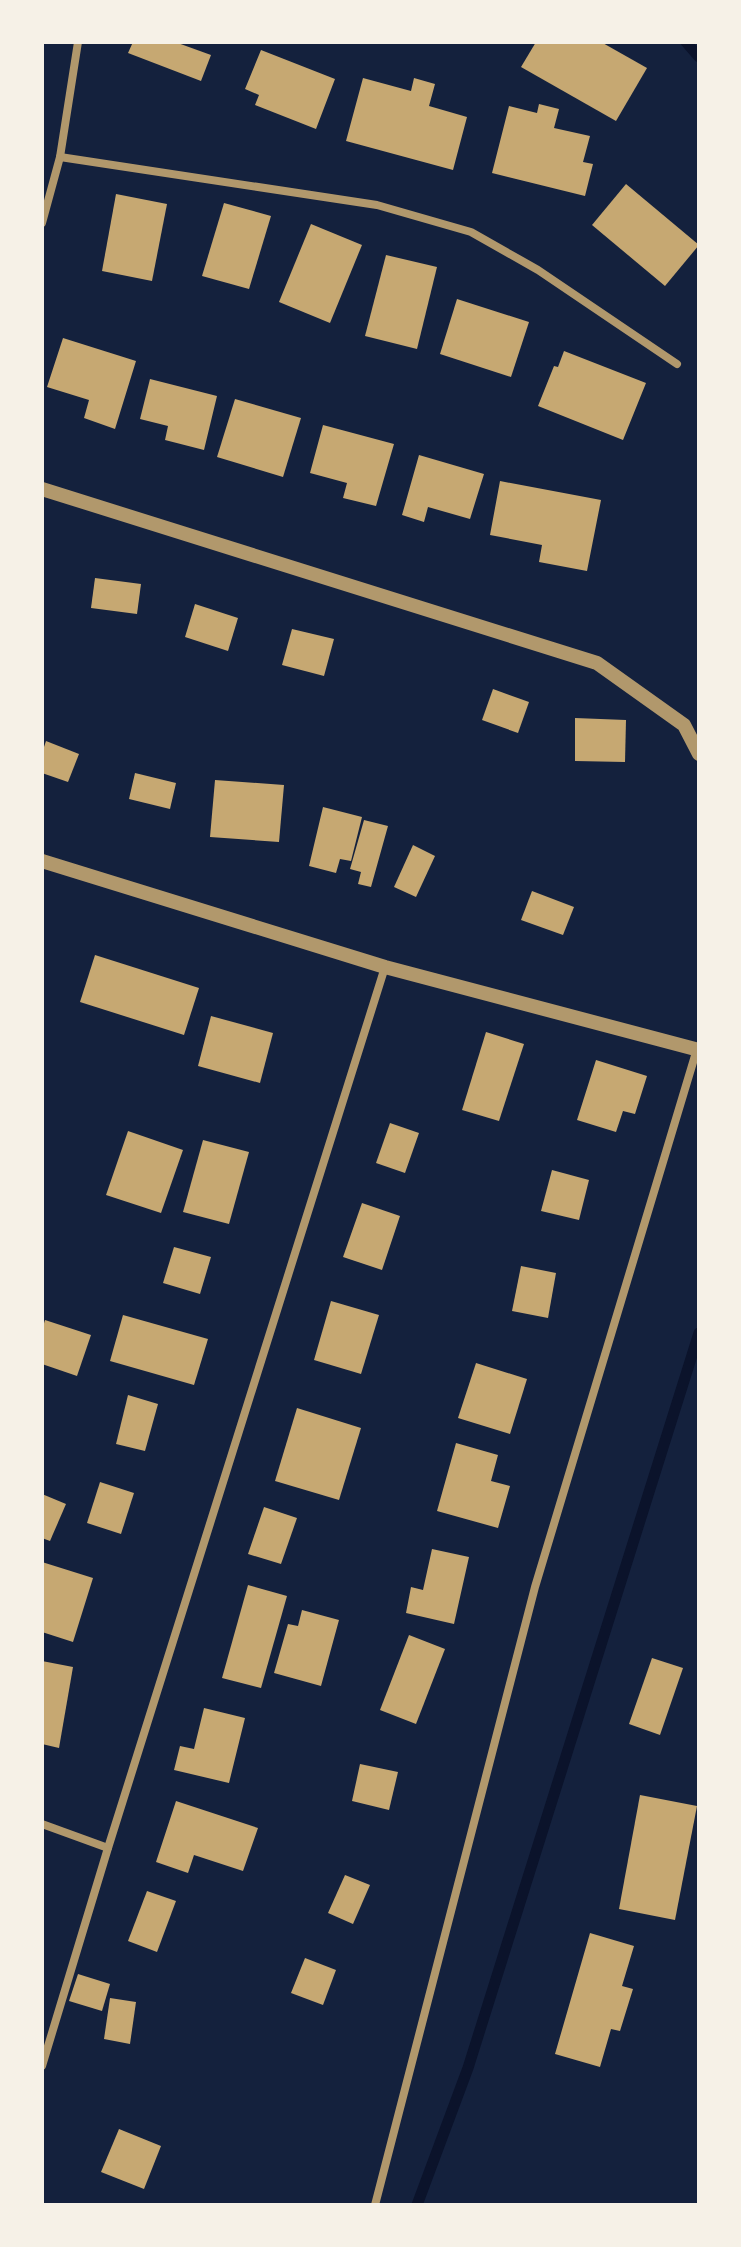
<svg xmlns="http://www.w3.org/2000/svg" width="741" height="2247" font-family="'Source Sans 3',sans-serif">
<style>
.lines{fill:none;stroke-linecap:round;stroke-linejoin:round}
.stream{stroke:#0b132b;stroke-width:11}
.building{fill:#c6a872}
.minor{stroke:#b1986c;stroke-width:8}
.tertiary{stroke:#b1986c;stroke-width:14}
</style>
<rect width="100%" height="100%" fill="#14213d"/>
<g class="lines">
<!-- stream -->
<g class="stream">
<polyline points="686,42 699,57"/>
<polyline points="417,2205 468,2068 699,1333"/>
</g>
</g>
<!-- building -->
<g class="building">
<polygon points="133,42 175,42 211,55 201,81 128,53"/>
<polygon points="536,42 601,42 647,68 616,121 521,67"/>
<polygon points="261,50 335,79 316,129 255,105 259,95 245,89"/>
<polygon points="363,78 411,91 414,78 435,84 429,106 467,117 453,170 346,141"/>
<polygon points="539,104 559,109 554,128 590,136 583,162 593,164 585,196 492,173 509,106 537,113"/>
<polygon points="626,184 699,245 665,286 592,225"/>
<polygon points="116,194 167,204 152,281 102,271"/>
<polygon points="224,203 271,216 249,289 202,276"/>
<polygon points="311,224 362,245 330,323 279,302"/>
<polygon points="386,255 437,267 417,349 365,336"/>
<polygon points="457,299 529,322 511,377 440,354"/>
<polygon points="63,338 136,361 115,429 84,418 89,400 47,387"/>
<polygon points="564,351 646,383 623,440 538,406 554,366 558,367"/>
<polygon points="150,379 217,396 204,450 165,440 168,426 140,419"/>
<polygon points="235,399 301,418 283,477 217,457"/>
<polygon points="323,425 394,444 376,506 343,498 347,483 310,473"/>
<polygon points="419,455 484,474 470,519 428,507 424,522 402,515"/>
<polygon points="500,481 601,500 587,571 539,562 542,545 490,535"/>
<polygon points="95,578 141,584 137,614 91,608"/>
<polygon points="195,604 238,618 228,651 185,637"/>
<polygon points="292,629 334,639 324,676 282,665"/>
<polygon points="493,689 529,702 518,733 482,720"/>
<polygon points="575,718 626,720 625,762 575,761"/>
<polygon points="46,741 79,754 68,782 42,773 42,753"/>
<polygon points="135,773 176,783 170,809 129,799"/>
<polygon points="215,780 284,785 279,842 210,837"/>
<polygon points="323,807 362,817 351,861 340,859 336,873 309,866"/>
<polygon points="364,820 388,826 371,887 358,884 361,872 350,869"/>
<polygon points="413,845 435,856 416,897 394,887"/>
<polygon points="532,891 574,907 563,935 521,920"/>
<polygon points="95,955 199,988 184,1035 80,1002"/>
<polygon points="211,1016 273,1033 260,1083 198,1066"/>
<polygon points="486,1032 524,1044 499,1121 462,1110"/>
<polygon points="596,1060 647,1076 635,1114 623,1111 616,1132 577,1120"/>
<polygon points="390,1123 419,1133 405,1173 376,1163"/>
<polygon points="128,1131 183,1150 161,1213 106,1195"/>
<polygon points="203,1140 249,1152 229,1224 183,1212"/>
<polygon points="552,1170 589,1180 579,1220 541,1211"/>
<polygon points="362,1203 400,1216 382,1270 343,1257"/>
<polygon points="174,1247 211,1257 200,1294 163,1283"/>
<polygon points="521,1266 556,1273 548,1318 512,1311"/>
<polygon points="331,1301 379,1315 361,1374 314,1360"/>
<polygon points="123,1315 208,1339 194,1385 110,1361"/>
<polygon points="45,1320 91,1335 77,1376 42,1364 42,1330"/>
<polygon points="476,1363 527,1379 510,1434 458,1418"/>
<polygon points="128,1395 158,1404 145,1451 116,1444"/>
<polygon points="297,1408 361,1428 339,1500 275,1481"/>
<polygon points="456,1443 498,1455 491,1481 510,1486 498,1528 437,1511"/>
<polygon points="100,1482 134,1493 121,1534 87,1523"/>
<polygon points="42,1494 66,1504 50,1541 42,1538"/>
<polygon points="264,1507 297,1518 281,1564 248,1554"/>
<polygon points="432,1549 469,1557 454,1624 406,1613 411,1587 423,1590"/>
<polygon points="42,1562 93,1578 73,1642 42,1632"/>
<polygon points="248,1585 287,1596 261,1688 222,1678"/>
<polygon points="302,1610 339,1620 321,1686 274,1673 288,1624 298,1626"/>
<polygon points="409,1635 445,1649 416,1724 380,1710"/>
<polygon points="652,1658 683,1668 660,1735 629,1724"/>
<polygon points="42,1661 73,1667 59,1748 42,1744"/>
<polygon points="204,1708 245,1718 229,1783 174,1770 180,1746 194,1749"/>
<polygon points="360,1764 398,1772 389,1810 352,1801"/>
<polygon points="640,1795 697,1806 675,1920 619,1909"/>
<polygon points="176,1801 258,1828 243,1871 194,1855 188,1873 156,1862"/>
<polygon points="345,1875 370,1885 353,1924 328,1913"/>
<polygon points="147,1891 176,1901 157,1952 128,1941"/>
<polygon points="590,1933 634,1946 622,1986 633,1989 620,2031 611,2029 600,2067 555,2054"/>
<polygon points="305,1958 336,1970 323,2005 291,1993"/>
<polygon points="78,1974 110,1984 102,2011 69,2001"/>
<polygon points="110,1998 136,2002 130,2044 104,2039"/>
<polygon points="119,2129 161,2146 144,2189 101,2172"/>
</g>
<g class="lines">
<!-- minor -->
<g class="minor">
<polyline points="60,157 377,205 471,232 538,270 677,364"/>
<polyline points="42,223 60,157 78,42"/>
<polyline points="42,1824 108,1848"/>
<polyline points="42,2066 108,1848 385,967"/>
<polyline points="375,2205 535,1587 697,1049"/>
</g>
<!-- tertiary -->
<g class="tertiary">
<polyline points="42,489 597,663 684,725 699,754"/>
<polyline points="42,861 385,967 699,1050"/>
</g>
</g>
<!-- border -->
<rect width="741" height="2247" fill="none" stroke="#f6f1e7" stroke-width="88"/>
</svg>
